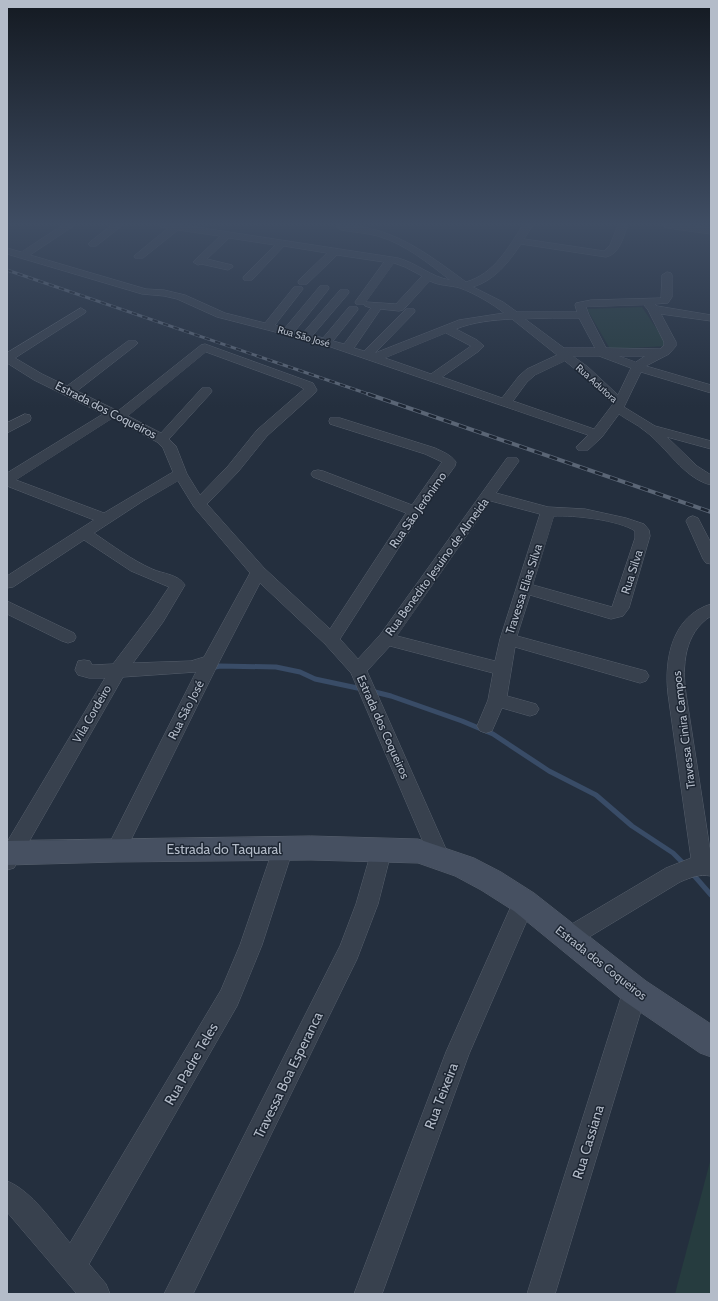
<svg xmlns="http://www.w3.org/2000/svg" width="718" height="1301" font-family="Cabin,sans-serif">
<style>
.green{fill:#263c3f}
.lines{fill:none;stroke-linecap:round;stroke-linejoin:round}
.stream{stroke:#394c67;stroke-width:5}
.street-casing{stroke:#565f6c;stroke-width:1}
.secondary-casing{stroke:#565f6c;stroke-width:1}
.street{fill:#38414e;fill-rule:evenodd}
.secondary{fill:#465061;fill-rule:evenodd}
.rail-far1-casing{stroke:#5a6575;stroke-width:3}
.rail-casing{stroke:#5a6575;stroke-width:4}
.rail-far1{stroke:#1d2633;stroke-width:2;stroke-dasharray:5.5;stroke-linecap:butt}
.rail{stroke:#1d2633;stroke-width:2.5;stroke-dasharray:8;stroke-linecap:butt}
.labels{text-anchor:middle;stroke-width:3;stroke-linejoin:round;paint-order:stroke}
.far-street-label{font-size:10px;fill:#b4bcc9;stroke:#1d2633}
.street-label{font-size:12px;fill:#b4bcc9;stroke:#1d2633}
.near-street-label{font-size:14px;fill:#b4bcc9;stroke:#1d2633}
</style>
<rect width="100%" height="100%" fill="#242f3e"/>
<!-- green -->
<g class="green">
<polygon points="642,307 668,346 610,349 587,309"/>
<polygon points="711,1158 711,1294 675,1294"/>
</g>
<g class="lines">
<!-- stream -->
<g class="stream">
<polyline points="211,668 220,666 276,667 300,672 315,679 362,689"/>
<polyline points="371,691 391,696 462,721 493,734 549,771 596,795 632,826 673,853 685,865"/>
<polyline points="691,872 711,895"/>
</g>
<defs>
<g id="street">
<path d="M63 225H75L30 255 146 289 164 290 185 295 225 313 265 323 294 287H302L303 289 275 325 285 328 320 286H328L329 288 328 290 295 331 303 333 340 290H348L349 292 348 294 313 335 323 338 349 307H357L358 309 357 311 333 341 344 344 371 308 365 306 364 304H356L355 302 384 262 337 255 307 284H299L298 282 299 280 327 253 284 246 252 280H244L243 278 244 276 275 245 229 238 207 259 232 265 233 267 228 270 201 264 198 265 193 262 220 236 178 230 143 258H135L134 256 168 228 161 227 159 225H183L398 258C417 263 431 277 450 280 428 263 405 244 378 236 366 233 353 232 341 230L336 227 338 225C391 225 425 252 466 282 494 274 508 248 523 225H533L524 239 604 251 610 245 618 225H628C623 237 620 254 606 257L521 244C508 263 495 280 473 287L503 302 517 312H577L575 305 576 303 591 300 661 298 662 275 667 272 671 273 672 275V297L668 303 655 304 657 306 711 315V321L661 314 676 342V346L669 354 646 366 711 385V393L641 372 624 407 655 426 711 441V449L667 437 697 466 711 475V485C683 478 667 447 645 431 637 424 627 420 619 414L602 437 588 450H578L576 447 588 435 322 344 217 317 177 299 164 296 142 294 7 254V248L21 252ZM394 263 405 267 422 276 396 304 366 302ZM430 281C439 286 450 285 460 288 474 293 493 304 504 313L459 320 375 353 414 313 415 311 414 309H406L364 351 354 348 380 310V309L399 311 403 310ZM644 305 648 310 664 342V345L660 349 606 348 589 315 586 307ZM553 318H579L595 348H564L525 319ZM512 319 557 355 527 369 519 376 502 398 442 377 479 351 484 346 477 340 456 329C473 322 493 320 512 319ZM446 333 471 346 431 374 385 358ZM573 356H599L631 368 618 395 588 367ZM619 356H645L636 362ZM565 361 580 373 613 404 594 429 513 401 527 382 535 375Z"/>
<polygon points="112,225 123,225 96,246 90,246 88,244 90,242"/>
<polygon points="662,225 688,225 711,228 711,234 667,228"/>
<path d="M81 308 86 311 85 313 15 358 42 374 67 386 128 341H136L138 343 136 345 77 391 118 411 201 345 205 344 313 383 317 390 315 393 267 436 238 472 207 504 264 568 330 629 406 513 313 477 311 474 313 471 318 470 323 471 412 505 442 462 425 454 330 424 329 421 330 418H340L435 448C443 452 450 454 456 462L455 466 421 513 340 639 358 659 380 635 507 458H517L519 461 496 493 548 507 585 509 626 518 644 524 649 530 650 536 629 608 623 616 611 619 530 595 517 636 646 671 649 676 646 681 640 683 515 647 507 696 536 704 539 709 536 714 530 716 502 708 492 731 486 733 480 731 477 726 488 700 493 673 390 646 367 671 450 858 447 865 440 867 433 865 430 858 351 673 325 644 260 583 219 662 123 856 116 859 109 856 106 850 196 672 123 677 14 868 7 870V842L105 678H89L78 675 75 670 78 661 84 660 90 661 92 665 113 664 151 614 169 587 131 571 84 540 13 587 7 588V576L94 520 7 486V473L103 414 34 380 7 363V353ZM206 352 299 386 304 389 257 430 228 466 200 495 187 474 176 446 169 439 210 394 212 391 210 388H202L161 433 128 416ZM113 418 157 442 163 448 173 472 104 513 16 480ZM178 481 194 507 250 573 204 657 191 661 133 663 163 622 185 585C178 574 163 574 152 569 132 560 113 546 94 533L143 501ZM491 501 540 514 500 639 495 661 397 636ZM554 516C574 515 619 520 635 531V538L612 607 533 585Z"/>
<polygon points="25,414 30,415 31,418 30,421 7,433 7,423"/>
<polygon points="693,516 698,518 711,543 711,564 706,563 703,559 686,521 688,518"/>
<polygon points="7,601 74,633 76,637 74,641 68,643 62,641 7,614"/>
<path d="M711 604V616C684 633 682 666 686 694L711 856V876C699 874 692 877 680 882L576 945 568 949 560 945 557 938 560 931 666 868 691 858 668 694C664 659 672 616 711 604Z"/>
<path d="M283 840 290 843 293 849 262 945 237 1006 89 1264 106 1284 110 1294H77L7 1212V1181C32 1191 53 1223 70 1243L221 990 240 945 273 849 276 843Z"/>
<polygon points="382,840 389,843 392,849 378,904 357,959 193,1294 164,1294 340,946 356,904 372,849 375,843"/>
<polygon points="524,892 532,895 535,902 469,1054 382,1294 354,1294 446,1052 516,895"/>
<polygon points="635,980 643,983 647,991 555,1294 527,1294 623,991 627,983"/>
</g>
<polygon id="secondary" points="311,836 418,839 474,858 501,872 534,893 646,981 711,1024 711,1057 700,1053 624,1001 514,911 481,890 455,876 418,863 311,860 116,862 7,865 7,841"/>
</defs>
<!-- street casing -->
<use href="#street" class="street-casing"/>
<!-- secondary casing -->
<use href="#secondary" class="secondary-casing"/>
<!-- street -->
<use href="#street" class="street"/>
<!-- secondary -->
<use href="#secondary" class="secondary"/>
<defs>
<polyline id="rail-far1" points="7,270 371,395"/>
<polyline id="rail" points="368,394 711,512"/>
</defs>
<!-- rail-far1 casing -->
<use href="#rail-far1" class="rail-far1-casing"/>
<!-- rail casing -->
<use href="#rail" class="rail-casing"/>
<!-- rail-far1 -->
<use href="#rail-far1" class="rail-far1"/>
<!-- rail -->
<use href="#rail" class="rail"/>
</g>
<!-- sky -->
<linearGradient id="sky" x2="0" y2="1"><stop stop-color="#141a22"/><stop offset="0.55" stop-color="#3f4d63"/><stop offset="1" stop-color="#3f4d63" stop-opacity="0"/></linearGradient>
<rect width="718" height="407" fill="url(#sky)"/>
<g class="labels">
<!-- far-street labels -->
<g class="far-street-label">
<text transform="translate(304 336) rotate(16)" y="4">Rua São José</text>
<text transform="translate(597 383) rotate(42)" y="4">Rua Adutora</text>
</g>
<!-- street labels -->
<g class="street-label">
<text transform="translate(106 410) rotate(27)" y="4">Estrada dos Coqueiros</text>
<text transform="translate(418 510) rotate(-55)" y="4">Rua São Jerônimo</text>
<text transform="translate(437 567) rotate(-54)" y="4">Rua Benedito Jesuino de Almeida</text>
<text transform="translate(632 572) rotate(-72)" y="4">Rua Silva</text>
<text transform="translate(524 589) rotate(-72)" y="4">Travessa Elias Silva</text>
<text transform="translate(186 710) rotate(-63)" y="4">Rua São José</text>
<text transform="translate(92 714) rotate(-60)" y="4">Vila Cordeiro</text>
<text transform="translate(383 727) rotate(66)" y="4">Estrada dos Coqueiros</text>
<text transform="translate(684 730) rotate(-97)" y="4">Travessa Cinira Campos</text>
<text transform="translate(601 963) rotate(38)" y="4">Estrada dos Coqueiros</text>
</g>
<!-- near-street labels -->
<g class="near-street-label">
<text x="224" y="854">Estrada do Taquaral</text>
<text transform="translate(191 1064) rotate(-60)" y="5">Rua Padre Teles</text>
<text transform="translate(288 1075) rotate(-64)" y="5">Travessa Boa Esperanca</text>
<text transform="translate(441 1096) rotate(-69)" y="5">Rua Teixeira</text>
<text transform="translate(588 1142) rotate(-73)" y="5">Rua Cassiana</text>
</g>
</g>
<!-- border -->
<rect width="718" height="1301" fill="none" stroke="#b4bcc9" stroke-width="16"/>
</svg>
